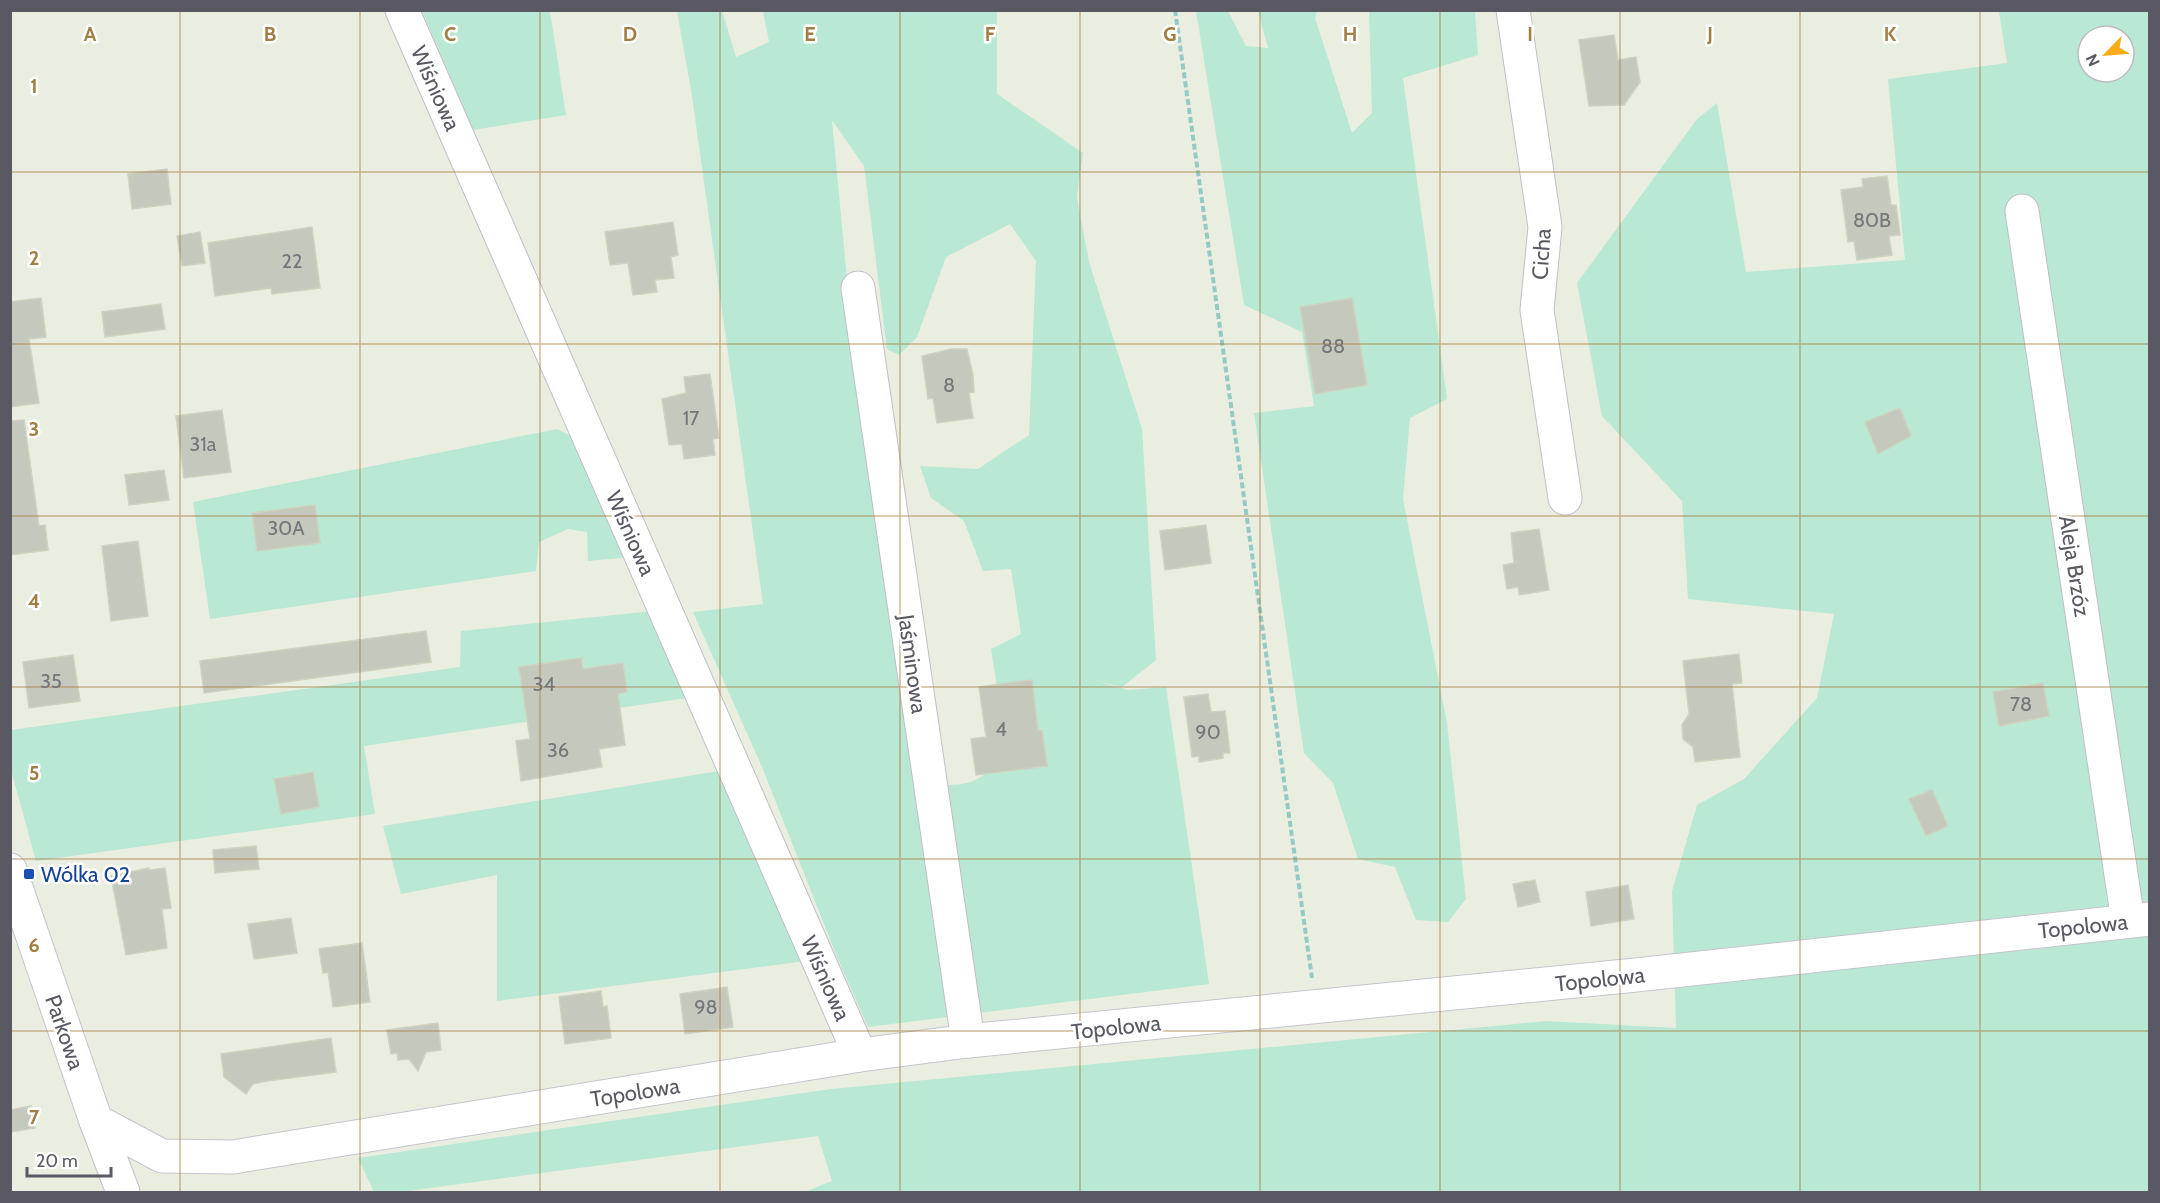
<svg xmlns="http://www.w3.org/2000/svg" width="2160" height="1203" viewBox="0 0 2160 1203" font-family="Cabin,sans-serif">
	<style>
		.green { fill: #b9e8d4; fill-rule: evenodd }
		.building { fill: #c5c8bd; stroke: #cdd3be; stroke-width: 1.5 }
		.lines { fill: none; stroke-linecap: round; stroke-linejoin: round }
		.street-casing { stroke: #c1bfc8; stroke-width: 35 }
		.secondary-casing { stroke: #c6c4cf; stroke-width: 35 }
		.path { stroke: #93cbc4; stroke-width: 4; stroke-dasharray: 6 3; stroke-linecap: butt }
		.street { stroke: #fff; stroke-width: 33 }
		.secondary { stroke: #fff; stroke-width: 33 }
		.grid { fill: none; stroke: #a27e43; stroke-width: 1.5; stroke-opacity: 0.55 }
		.transit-dot { fill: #1a4fb4; stroke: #fff; stroke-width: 2 }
		.labels { text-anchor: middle; stroke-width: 5; stroke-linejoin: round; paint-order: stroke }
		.number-label { font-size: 20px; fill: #75757a }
		.street-label { font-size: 22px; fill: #5a5963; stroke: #fff }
		.transit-label { font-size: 22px; fill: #164399; stroke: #fff; text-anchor: start }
		.grid-label { font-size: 20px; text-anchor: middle; font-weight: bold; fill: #a27e43; stroke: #fff; stroke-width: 5; stroke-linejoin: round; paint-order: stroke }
	</style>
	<rect width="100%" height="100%" fill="#e9eee0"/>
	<path class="green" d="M 422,11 L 550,11 L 566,115 L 473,130 Z
		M 677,11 L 722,11 L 736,57 L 769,42 L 763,11 L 997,11 L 997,94 L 1083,153 L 1077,197 L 1089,262 L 1142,429 L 1156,660 L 1122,687 L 1094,680 L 1128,690 L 1166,687 L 1209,984 L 868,1027 L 837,957 L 762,767 L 693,612 L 763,604 L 692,96 ZM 832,120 L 864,166 L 887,349 L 899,355 L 917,337 L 946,257 L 1010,224 L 1036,261 L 1029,435 L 978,469 L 920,466 L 931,498 L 964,521 L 983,571 L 1011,569 L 1021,634 L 991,649 L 1007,751 C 977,788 967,786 922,784 L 858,396 Z
		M 1196,11 L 1228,11 L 1246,46 L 1268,48 L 1258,11 L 1317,11 L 1315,18 L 1352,133 L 1372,113 L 1369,11 L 1475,11 L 1478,55 L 1403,78 L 1447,399 L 1410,418 L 1403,499 L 1447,723 L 1466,899 L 1448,922 L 1416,920 L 1395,867 L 1358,859 L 1333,783 L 1304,753 L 1254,413 L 1314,406 L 1302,332 L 1244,305 Z
		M 1967,11 L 2149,11 L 2149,1192 L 804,1192 L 832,1181 L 818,1136 L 400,1192 L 374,1192 L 358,1158 L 831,1089 L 1546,1021 L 1676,1028 L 1672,891 L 1697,805 L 1744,779 L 1817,698 L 1834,614 L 1688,599 L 1682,501 L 1602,416 L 1577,283 L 1697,119 L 1717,103 L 1746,272 L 1905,260 L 1888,79 L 2007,63 L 1999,12 ZM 2088,36 L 2124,36 L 2124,72 L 2088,72 Z
		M 557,429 L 580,440 L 631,557 L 588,561 L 587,532 L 568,529 L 539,542 L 536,571 L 210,619 L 193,502 Z
		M 653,611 L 693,697 L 364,746 L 375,814 L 36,861 L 11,770 L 11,730 L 460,667 L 461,631 Z
		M 725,770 L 806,961 L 497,1001 L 497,875 L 401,894 L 383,826 Z"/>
	<path class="building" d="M 1614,35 L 1618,60 L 1636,57 L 1640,82 L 1624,105 L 1589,106 L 1579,40 Z
		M 167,169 L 171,204 L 132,209 L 128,174 Z
		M 1887,176 L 1891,205 L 1896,205 L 1900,235 L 1889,236 L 1892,255 L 1857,260 L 1854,241 L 1848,242 L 1841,190 L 1863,187 L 1862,179 Z
		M 673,222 L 678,255 L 671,257 L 674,278 L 655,280 L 657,292 L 633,295 L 628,263 L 610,265 L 605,232 Z
		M 312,227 L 320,288 L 272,294 L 271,288 L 215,296 L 208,243 Z
		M 200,232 L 205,263 L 182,266 L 177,236 Z
		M 41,298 L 46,337 L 29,339 L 39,403 L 10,407 L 10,302 Z
		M 1352,298 L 1367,385 L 1315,394 L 1300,307 Z
		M 161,304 L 165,329 L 105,337 L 102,312 Z
		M 951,349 L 967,349 L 973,375 L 974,392 L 969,393 L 973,418 L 937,423 L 933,398 L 928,399 L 922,356 Z
		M 710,374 L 719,438 L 713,439 L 715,455 L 684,459 L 682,444 L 669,445 L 662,399 L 686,393 L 684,377 Z
		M 1900,408 L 1911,436 L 1878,454 L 1865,422 Z
		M 222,410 L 231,472 L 184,478 L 176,416 Z
		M 24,420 L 39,526 L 45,525 L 48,550 L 10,555 L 10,421 Z
		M 164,470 L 169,500 L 129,505 L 125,475 Z
		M 315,505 L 320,543 L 257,551 L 252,513 Z
		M 1206,525 L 1211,563 L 1165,570 L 1160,531 Z
		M 1539,529 L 1549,590 L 1519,595 L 1518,587 L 1507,589 L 1503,565 L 1514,563 L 1511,533 Z
		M 138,541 L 148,616 L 111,621 L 102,546 Z
		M 426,631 L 431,662 L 204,693 L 200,661 Z
		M 1739,654 L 1742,683 L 1732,684 L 1740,757 L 1695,762 L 1693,747 L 1683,739 L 1682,725 L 1689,714 L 1683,661 Z
		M 73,655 L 80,701 L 29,708 L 23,662 Z
		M 581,658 L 583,669 L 623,663 L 627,692 L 618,694 L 625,745 L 599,749 L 602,767 L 521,781 L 516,741 L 530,739 L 519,667 Z
		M 1032,680 L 1038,730 L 1042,730 L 1047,766 L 976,775 L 971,739 L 986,737 L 979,687 Z
		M 2043,683 L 2049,716 L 1999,726 L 1993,692 Z
		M 1208,694 L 1211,712 L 1225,711 L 1230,753 L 1223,753 L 1223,758 L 1199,762 L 1199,756 L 1192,757 L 1184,697 Z
		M 313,772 L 319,807 L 281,814 L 274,779 Z
		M 1932,790 L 1948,826 L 1926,836 L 1909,799 Z
		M 256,846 L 259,869 L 215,873 L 213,850 Z
		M 149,868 L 149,870 L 165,868 L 171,908 L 162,909 L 167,948 L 126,955 L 111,876 Z
		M 1535,880 L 1540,902 L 1518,907 L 1513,884 Z
		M 1628,885 L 1634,919 L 1591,926 L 1586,892 Z
		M 291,918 L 297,953 L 254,959 L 248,924 Z
		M 362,943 L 370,1002 L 333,1007 L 328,972 L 323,973 L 319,949 Z
		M 727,987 L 733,1027 L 685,1034 L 680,994 Z
		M 601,991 L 603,1007 L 607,1006 L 611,1038 L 565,1044 L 559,997 Z
		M 438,1023 L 441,1050 L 426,1052 L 418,1071 L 409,1059 L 398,1060 L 397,1053 L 391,1054 L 387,1030 Z
		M 331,1038 L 336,1072 L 267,1081 L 253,1084 L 246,1094 L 224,1077 L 221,1054 Z
		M 31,1106 L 35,1128 L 10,1132 L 10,1110 Z"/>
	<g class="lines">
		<g class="street-casing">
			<path id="street" d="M 402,10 L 860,1055
				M 1513,10 L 1545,227 L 1537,310 L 1565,498
				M 2022,211 L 2128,921
				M 858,288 L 968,1041
				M 96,1121 L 123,1192"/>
		</g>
		<g class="secondary-casing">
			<path id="secondary" d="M 10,870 L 96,1121 L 162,1156 L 233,1157 L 860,1055 L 968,1041 L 1636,975 L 2150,919"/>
		</g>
		<path class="path" d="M 1175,10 L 1312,978"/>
		<use href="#street" class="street"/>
		<use href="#secondary" class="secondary"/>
	</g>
	<path class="grid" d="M 180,10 L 180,1192M 360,10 L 360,1192M 540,10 L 540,1192M 720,10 L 720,1192M 900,10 L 900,1192M 1080,10 L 1080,1192M 1260,10 L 1260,1192M 1440,10 L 1440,1192M 1620,10 L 1620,1192M 1800,10 L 1800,1192M 1980,10 L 1980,1192M 10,172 L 2150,172M 10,344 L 2150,344M 10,516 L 2150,516M 10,687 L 2150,687M 10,859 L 2150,859M 10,1031 L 2150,1031"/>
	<rect class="transit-dot" x="23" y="868" width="12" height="12" rx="3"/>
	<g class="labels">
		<g class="number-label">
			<text x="1872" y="227">80B</text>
			<text x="292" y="268">22</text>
			<text x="1333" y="353">88</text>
			<text x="949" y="392">8</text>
			<text x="691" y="425">17</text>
			<text x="203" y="451">31a</text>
			<text x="286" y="535">30A</text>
			<text x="51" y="688">35</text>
			<text x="544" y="691">34</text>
			<text x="2021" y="711">78</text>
			<text x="1001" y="736">4</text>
			<text x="1208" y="739">90</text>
			<text x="558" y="757">36</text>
			<text x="706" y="1014">98</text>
		</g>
		<g class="street-label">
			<text transform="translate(436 88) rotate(66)" y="8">Wiśniowa</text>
			<text transform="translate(1541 254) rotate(-86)" y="8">Cicha</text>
			<text transform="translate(631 533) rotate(66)" y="8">Wiśniowa</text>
			<text transform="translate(2075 566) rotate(81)" y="8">Aleja Brzóz</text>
			<text transform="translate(913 664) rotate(82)" y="8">Jaśminowa</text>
			<text transform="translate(2083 926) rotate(-6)" y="8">Topolowa</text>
			<text transform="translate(826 978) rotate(66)" y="8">Wiśniowa</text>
			<text transform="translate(1600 979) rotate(-6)" y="8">Topolowa</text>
			<text transform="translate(1116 1027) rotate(-6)" y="8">Topolowa</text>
			<text transform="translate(65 1032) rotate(71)" y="8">Parkowa</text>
			<text transform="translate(635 1092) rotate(-9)" y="8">Topolowa</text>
		</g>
		<g class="transit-label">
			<text x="41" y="882">Wólka 02</text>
		</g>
	</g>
	<g class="grid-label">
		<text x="90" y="41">A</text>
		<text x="270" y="41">B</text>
		<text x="450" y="41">C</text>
		<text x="630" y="41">D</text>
		<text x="810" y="41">E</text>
		<text x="990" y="41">F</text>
		<text x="1170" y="41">G</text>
		<text x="1350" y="41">H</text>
		<text x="1530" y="41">I</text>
		<text x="1710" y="41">J</text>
		<text x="1890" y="41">K</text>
		<text x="34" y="93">1</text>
		<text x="34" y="265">2</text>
		<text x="34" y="436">3</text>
		<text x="34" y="608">4</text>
		<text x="34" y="780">5</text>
		<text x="34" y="952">6</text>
		<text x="34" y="1124">7</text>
	</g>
	<rect width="2160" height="1203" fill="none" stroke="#5a5963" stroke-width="24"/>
	<g transform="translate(2106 54) rotate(245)"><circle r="28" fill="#ffffff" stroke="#bdbdc1" stroke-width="1.5"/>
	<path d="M0-4.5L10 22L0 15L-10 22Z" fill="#f9ac1b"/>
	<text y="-9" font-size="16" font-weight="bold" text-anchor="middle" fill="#5a5963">N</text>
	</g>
	<path d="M27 1167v9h84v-9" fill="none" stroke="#5a5963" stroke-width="3"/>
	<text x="36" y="1167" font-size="18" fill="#5a5963" stroke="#ffffff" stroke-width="4.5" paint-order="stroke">20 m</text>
</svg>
